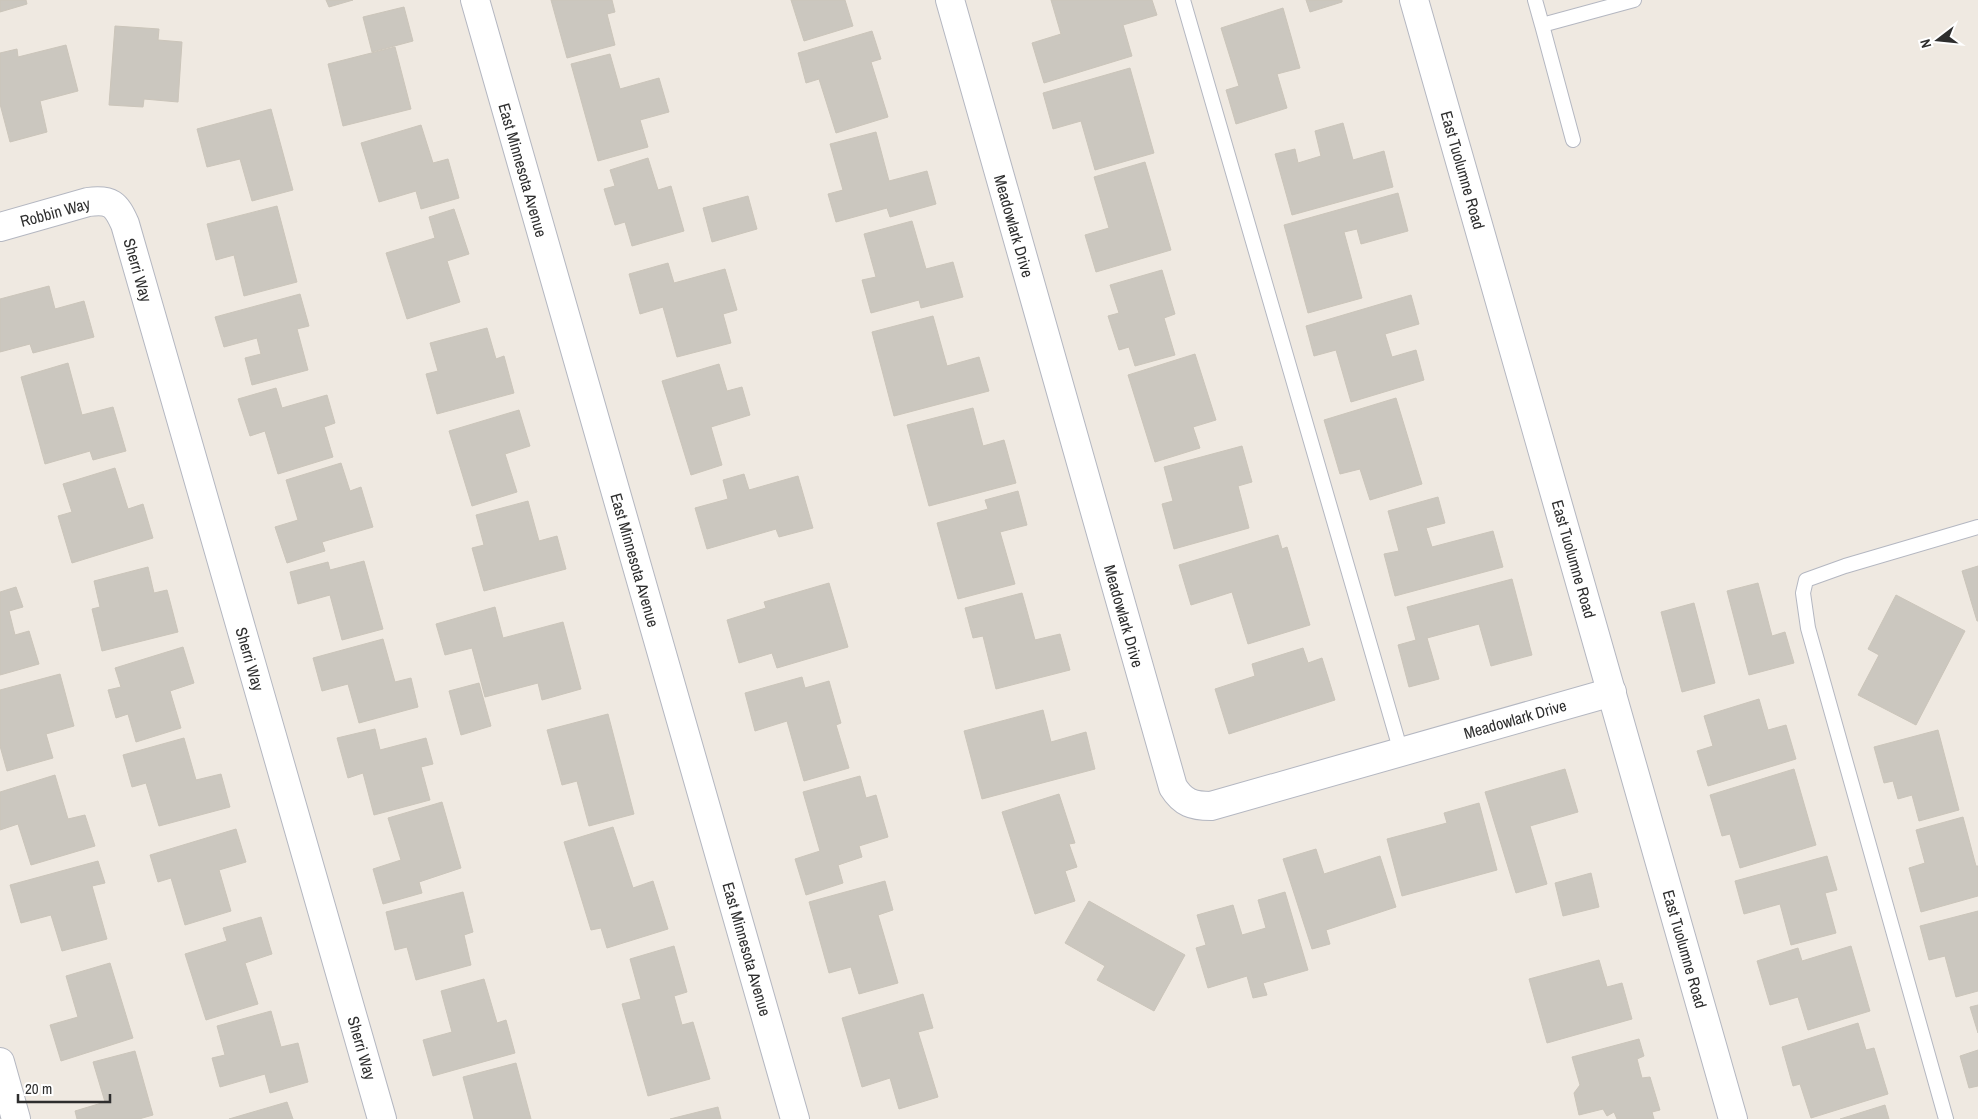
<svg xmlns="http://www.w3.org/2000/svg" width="1978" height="1119" viewBox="0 0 1978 1119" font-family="'Archivo Narrow',sans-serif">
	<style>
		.building { fill: #cbc7bf; stroke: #cbc5ba }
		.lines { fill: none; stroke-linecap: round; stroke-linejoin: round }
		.service-casing { stroke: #b4b7c1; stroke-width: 16 }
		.minor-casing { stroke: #b4b7c1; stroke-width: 30 }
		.tertiary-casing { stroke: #b4b7c1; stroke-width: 30 }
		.service { stroke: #fff; stroke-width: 14 }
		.minor { stroke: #fff; stroke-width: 28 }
		.tertiary { stroke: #fff; stroke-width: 28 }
		.labels { text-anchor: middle; stroke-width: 4; stroke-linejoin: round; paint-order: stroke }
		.street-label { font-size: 16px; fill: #2e2e2e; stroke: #fff }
	</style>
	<rect width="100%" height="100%" fill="#efe9e1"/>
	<path class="building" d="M 0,0 L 26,0 L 27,4 L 0,12 Z
		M 326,0 L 353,0 L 329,7 Z
		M 551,0 L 612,0 L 615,12 L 607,14 L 615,45 L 567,58 Z
		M 791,0 L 845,0 L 853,26 L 804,41 Z
		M 1051,0 L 1152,0 L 1157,15 L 1123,25 L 1132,56 L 1044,83 L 1032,43 L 1061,34 Z
		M 1306,0 L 1342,0 L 1342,2 L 1310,12 Z
		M 404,7 L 413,41 L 372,52 L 363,17 Z
		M 1283,8 L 1300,68 L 1277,74 L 1287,108 L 1236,124 L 1226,90 L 1239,86 L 1221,28 Z
		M 115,26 L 159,29 L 158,40 L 182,42 L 178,102 L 144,99 L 143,107 L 109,105 Z
		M 872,31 L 881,59 L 871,62 L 888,117 L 836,133 L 819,79 L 806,83 L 798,53 Z
		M 66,45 L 78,91 L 40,101 L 47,132 L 10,142 L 0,104 L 0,53 L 17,49 L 18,57 Z
		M 395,47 L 411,109 L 343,126 L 328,64 Z
		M 610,54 L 620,89 L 659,78 L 669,112 L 640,120 L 648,147 L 598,161 L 571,64 Z
		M 1130,68 L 1154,153 L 1095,170 L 1081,121 L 1053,129 L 1043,93 Z
		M 271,109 L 293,190 L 252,201 L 240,159 L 207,167 L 197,129 Z
		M 1343,123 L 1353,160 L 1384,151 L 1393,187 L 1292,215 L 1275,154 L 1295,149 L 1298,163 L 1321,156 L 1315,131 Z
		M 421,125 L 433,163 L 448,159 L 459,198 L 421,209 L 416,191 L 379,202 L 361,143 Z
		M 876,132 L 889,181 L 927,171 L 936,204 L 890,217 L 887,208 L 836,222 L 828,194 L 843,190 L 830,144 Z
		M 648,158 L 658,190 L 671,186 L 684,231 L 632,246 L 625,222 L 615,225 L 604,189 L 615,186 L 610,170 Z
		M 1145,162 L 1171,250 L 1096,272 L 1085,235 L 1109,228 L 1094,177 Z
		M 1398,193 L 1408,231 L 1361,244 L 1357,229 L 1344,232 L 1362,298 L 1308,313 L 1284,225 Z
		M 748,196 L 757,229 L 712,242 L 703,208 Z
		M 277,206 L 297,282 L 244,296 L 234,255 L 216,260 L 207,224 Z
		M 454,209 L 469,254 L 447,261 L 460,302 L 407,319 L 386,253 L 435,238 L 429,217 Z
		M 912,221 L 926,269 L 953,262 L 963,297 L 921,308 L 919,300 L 871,313 L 862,280 L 876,277 L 864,234 Z
		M 668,263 L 674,283 L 725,269 L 737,310 L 723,314 L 731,343 L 677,357 L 663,307 L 640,314 L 629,274 Z
		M 1162,270 L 1175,314 L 1164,318 L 1175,355 L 1135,366 L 1129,347 L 1119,350 L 1108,316 L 1119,313 L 1110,285 Z
		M 49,286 L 55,309 L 84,301 L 94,337 L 33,353 L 30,344 L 0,352 L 0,299 Z
		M 300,294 L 309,326 L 297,329 L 308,370 L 252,385 L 245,358 L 261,354 L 257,338 L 224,347 L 215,317 Z
		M 1411,295 L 1419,324 L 1385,334 L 1392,357 L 1416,350 L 1424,380 L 1351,402 L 1336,350 L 1314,356 L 1306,326 Z
		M 933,316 L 947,366 L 979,357 L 989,391 L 894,416 L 872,332 Z
		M 487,328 L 496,359 L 504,356 L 514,393 L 437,414 L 426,374 L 438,371 L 430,343 Z
		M 1195,354 L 1216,420 L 1193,427 L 1200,448 L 1155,462 L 1128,375 Z
		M 68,363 L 82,415 L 113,407 L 126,451 L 93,460 L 90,451 L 45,464 L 21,377 Z
		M 719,364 L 727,391 L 742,387 L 750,415 L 711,427 L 722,465 L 691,475 L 662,381 Z
		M 276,388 L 282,408 L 327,395 L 335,423 L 324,427 L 333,457 L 278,474 L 265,431 L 250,436 L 238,399 Z
		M 1396,398 L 1422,484 L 1370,500 L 1360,469 L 1340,474 L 1324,420 Z
		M 973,408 L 983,446 L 1004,440 L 1016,483 L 929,506 L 907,425 Z
		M 519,410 L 530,446 L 505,454 L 517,492 L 472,506 L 449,431 Z
		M 1242,446 L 1252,482 L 1238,486 L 1249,528 L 1174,549 L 1162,504 L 1173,501 L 1164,467 Z
		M 341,463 L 350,491 L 361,487 L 373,527 L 322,542 L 325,551 L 287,563 L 275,527 L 298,520 L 286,480 Z
		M 115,468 L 128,509 L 143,504 L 153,538 L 72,563 L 58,516 L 72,512 L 63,484 Z
		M 744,474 L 749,490 L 798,476 L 813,528 L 779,537 L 776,529 L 707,549 L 695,508 L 728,499 L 723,480 Z
		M 1018,491 L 1027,525 L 1000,532 L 1015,584 L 958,599 L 937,523 L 988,509 L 985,500 Z
		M 1438,497 L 1445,523 L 1426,528 L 1432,547 L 1493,531 L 1503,567 L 1395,596 L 1384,554 L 1399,551 L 1388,511 Z
		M 528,501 L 539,541 L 557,536 L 566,569 L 484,591 L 472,548 L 484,545 L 476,515 Z
		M 1278,535 L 1282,549 L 1287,547 L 1310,625 L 1248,644 L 1232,592 L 1191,605 L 1179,565 Z
		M 364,561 L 383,629 L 342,640 L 330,595 L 298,604 L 290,572 L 328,562 L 330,570 Z
		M 1978,566 L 1978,621 L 1977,621 L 1962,571 Z
		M 148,567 L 154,593 L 167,590 L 178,632 L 102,651 L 92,609 L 100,607 L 94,581 Z
		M 1512,579 L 1532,655 L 1491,666 L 1479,624 L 1427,638 L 1439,679 L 1409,687 L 1398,645 L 1416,640 L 1407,607 Z
		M 829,583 L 848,647 L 777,668 L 772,653 L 739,663 L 727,620 L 766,608 L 764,602 Z
		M 1758,583 L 1772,636 L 1785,632 L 1794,663 L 1749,675 L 1727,591 Z
		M 16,587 L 23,607 L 9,611 L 15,635 L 29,631 L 39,664 L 0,675 L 0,592 Z
		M 1022,593 L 1035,640 L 1060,634 L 1070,670 L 996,689 L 983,636 L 973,638 L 965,608 Z
		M 1896,595 L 1965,631 L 1916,725 L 1858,695 L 1879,655 L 1868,649 Z
		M 1694,603 L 1715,683 L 1682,692 L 1661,612 Z
		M 495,607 L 503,638 L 563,622 L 581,689 L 542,700 L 538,683 L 485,697 L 472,648 L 445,655 L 436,624 Z
		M 383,639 L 395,682 L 411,678 L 418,707 L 359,723 L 348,684 L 322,691 L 313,658 Z
		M 183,647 L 194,683 L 170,691 L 181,728 L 136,742 L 128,714 L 116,718 L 108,690 L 121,687 L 115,668 Z
		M 1303,648 L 1308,663 L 1322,658 L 1335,700 L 1229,734 L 1215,689 L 1255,676 L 1252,664 Z
		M 60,674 L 74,726 L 46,734 L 53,758 L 7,771 L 0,746 L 0,690 Z
		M 802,677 L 805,688 L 829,681 L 841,723 L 836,725 L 849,768 L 804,781 L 787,721 L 755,731 L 745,693 Z
		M 479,683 L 491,726 L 461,735 L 449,691 Z
		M 1759,699 L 1768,730 L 1786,725 L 1796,759 L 1708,786 L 1697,751 L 1713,746 L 1704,716 Z
		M 1043,710 L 1051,742 L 1086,732 L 1095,769 L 982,799 L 964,731 Z
		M 608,714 L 634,814 L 589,826 L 577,781 L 562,785 L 547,730 Z
		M 375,729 L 380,750 L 426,738 L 433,764 L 421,767 L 430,800 L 374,815 L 363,773 L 348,778 L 337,738 Z
		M 1938,730 L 1959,810 L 1919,821 L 1912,795 L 1898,799 L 1893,781 L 1884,783 L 1874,747 Z
		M 184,738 L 196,780 L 221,774 L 230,807 L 159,826 L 146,783 L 132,787 L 123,755 Z
		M 1565,769 L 1578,812 L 1530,826 L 1547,884 L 1516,893 L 1485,792 Z
		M 1794,769 L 1816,845 L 1740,868 L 1730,834 L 1722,836 L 1710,795 Z
		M 55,775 L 68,819 L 85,815 L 95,846 L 31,865 L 18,824 L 0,830 L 0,792 Z
		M 860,776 L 866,798 L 876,795 L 888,837 L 859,846 L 862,857 L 838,865 L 843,883 L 806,895 L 795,859 L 820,851 L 803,792 Z
		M 1059,794 L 1075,843 L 1069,844 L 1077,867 L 1065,871 L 1075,901 L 1035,914 L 1002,812 Z
		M 442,802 L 461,868 L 419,882 L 422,893 L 383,904 L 373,869 L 401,860 L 388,818 Z
		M 1479,803 L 1497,870 L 1402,896 L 1387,839 L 1447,823 L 1444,813 Z
		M 1963,817 L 1976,866 L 1978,866 L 1978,896 L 1921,912 L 1909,868 L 1925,863 L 1916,830 Z
		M 613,827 L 633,888 L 653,881 L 668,929 L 607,948 L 601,928 L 591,930 L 564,842 Z
		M 236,829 L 246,862 L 219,870 L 231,911 L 185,925 L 171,878 L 158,882 L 150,855 Z
		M 1316,849 L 1324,874 L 1380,856 L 1396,907 L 1326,930 L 1330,944 L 1312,949 L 1283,859 Z
		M 1827,856 L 1837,890 L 1825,893 L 1836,933 L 1791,945 L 1780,904 L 1744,914 L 1735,881 Z
		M 98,861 L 105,883 L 92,886 L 107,939 L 62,951 L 51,915 L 21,923 L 10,885 Z
		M 1591,873 L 1599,907 L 1563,916 L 1555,883 Z
		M 885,881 L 893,910 L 878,915 L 898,983 L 859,994 L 851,967 L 829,973 L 809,902 Z
		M 463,892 L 473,932 L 464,935 L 471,965 L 416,980 L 407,947 L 395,950 L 386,912 Z
		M 1285,892 L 1308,970 L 1263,983 L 1267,995 L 1253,998 L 1247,976 L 1208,988 L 1196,948 L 1206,945 L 1197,915 L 1233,905 L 1242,935 L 1266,928 L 1258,900 Z
		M 1089,901 L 1185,955 L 1154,1011 L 1097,980 L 1105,966 L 1065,943 Z
		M 1978,911 L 1978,991 L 1956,997 L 1945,956 L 1929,960 L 1920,926 Z
		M 261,917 L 272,954 L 245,963 L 258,1004 L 206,1020 L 185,954 L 227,941 L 223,928 Z
		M 674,946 L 687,992 L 674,996 L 682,1025 L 693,1022 L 710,1079 L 648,1096 L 622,1004 L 641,999 L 630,959 Z
		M 1851,946 L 1870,1011 L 1808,1030 L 1798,997 L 1770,1005 L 1757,961 L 1798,948 L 1802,961 Z
		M 1599,960 L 1607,987 L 1622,983 L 1632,1019 L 1547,1043 L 1529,979 Z
		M 110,963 L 133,1038 L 61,1061 L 50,1025 L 78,1017 L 66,976 Z
		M 484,979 L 497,1023 L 506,1020 L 515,1053 L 433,1076 L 423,1040 L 452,1032 L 441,991 Z
		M 923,994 L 933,1028 L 918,1032 L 938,1097 L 899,1109 L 890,1078 L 862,1087 L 842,1018 Z
		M 1978,1005 L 1978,1033 L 1970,1007 Z
		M 271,1011 L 281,1047 L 298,1043 L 308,1082 L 270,1093 L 265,1074 L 220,1087 L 212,1058 L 225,1055 L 217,1026 Z
		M 1858,1023 L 1866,1050 L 1874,1048 L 1888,1094 L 1811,1118 L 1800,1084 L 1793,1086 L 1782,1047 Z
		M 1639,1039 L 1644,1056 L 1637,1059 L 1642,1078 L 1650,1077 L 1660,1110 L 1652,1112 L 1654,1119 L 1617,1119 L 1614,1112 L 1607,1116 L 1603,1109 L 1579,1115 L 1574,1093 L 1580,1085 L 1572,1057 Z
		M 1978,1050 L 1978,1086 L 1969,1088 L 1960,1056 Z
		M 135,1051 L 153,1115 L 139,1119 L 77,1119 L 75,1111 L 105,1102 L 93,1062 Z
		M 516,1063 L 531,1119 L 474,1119 L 463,1077 Z
		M 287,1102 L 293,1119 L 229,1119 Z
		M 1885,1105 L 1889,1119 L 1840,1119 Z
		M 718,1107 L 721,1119 L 670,1119 Z"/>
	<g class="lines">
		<g class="service-casing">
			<path id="service" d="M 1183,0 L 1401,752
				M 1535,0 L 1542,25
				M 1573,140 L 1542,25 L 1634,0
				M 1946,1119 L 1808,628 L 1803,593 L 1806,580 L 1845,566 L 1978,527"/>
		</g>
		<g class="minor-casing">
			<path id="minor" d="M 475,0 L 795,1119
				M 950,0 L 1173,787 C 1183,803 1193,806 1211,806 L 1612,692
				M 0,227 L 88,202 C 111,199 116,204 125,224 L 382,1119
				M 0,1062 L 16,1119"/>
		</g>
		<g class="tertiary-casing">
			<path id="tertiary" d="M 1414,0 L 1733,1119"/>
		</g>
		<use href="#service" class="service"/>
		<use href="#minor" class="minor"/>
		<use href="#tertiary" class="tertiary"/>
	</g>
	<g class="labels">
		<g class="street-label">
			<text transform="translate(523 170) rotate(74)" y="6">East Minnesota Avenue</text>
			<text transform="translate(1463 170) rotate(74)" y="6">East Tuolumne Road</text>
			<text transform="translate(55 212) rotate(-15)" y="6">Robbin Way</text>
			<text transform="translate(1014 226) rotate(74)" y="6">Meadowlark Drive</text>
			<text transform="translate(138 270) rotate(74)" y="6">Sherri Way</text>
			<text transform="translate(1574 559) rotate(74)" y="6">East Tuolumne Road</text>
			<text transform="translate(635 560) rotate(74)" y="6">East Minnesota Avenue</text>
			<text transform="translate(1124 616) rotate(74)" y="6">Meadowlark Drive</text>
			<text transform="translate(250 659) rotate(74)" y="6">Sherri Way</text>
			<text transform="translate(1515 719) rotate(-16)" y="6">Meadowlark Drive</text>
			<text transform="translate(747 949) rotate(74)" y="6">East Minnesota Avenue</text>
			<text transform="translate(1685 949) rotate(74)" y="6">East Tuolumne Road</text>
			<text transform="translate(362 1048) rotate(74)" y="6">Sherri Way</text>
		</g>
	</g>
	<g transform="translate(1938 40) rotate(254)" stroke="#ffffff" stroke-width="4" paint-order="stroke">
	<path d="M0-4L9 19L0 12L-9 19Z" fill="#2e2e2e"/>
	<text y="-8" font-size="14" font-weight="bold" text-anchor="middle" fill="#2e2e2e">N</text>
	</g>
	<path d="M18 1094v8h92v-8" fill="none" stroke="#2e2e2e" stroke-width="2.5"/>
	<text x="25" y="1094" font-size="15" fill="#2e2e2e" stroke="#ffffff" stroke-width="4" paint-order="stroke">20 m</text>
</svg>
